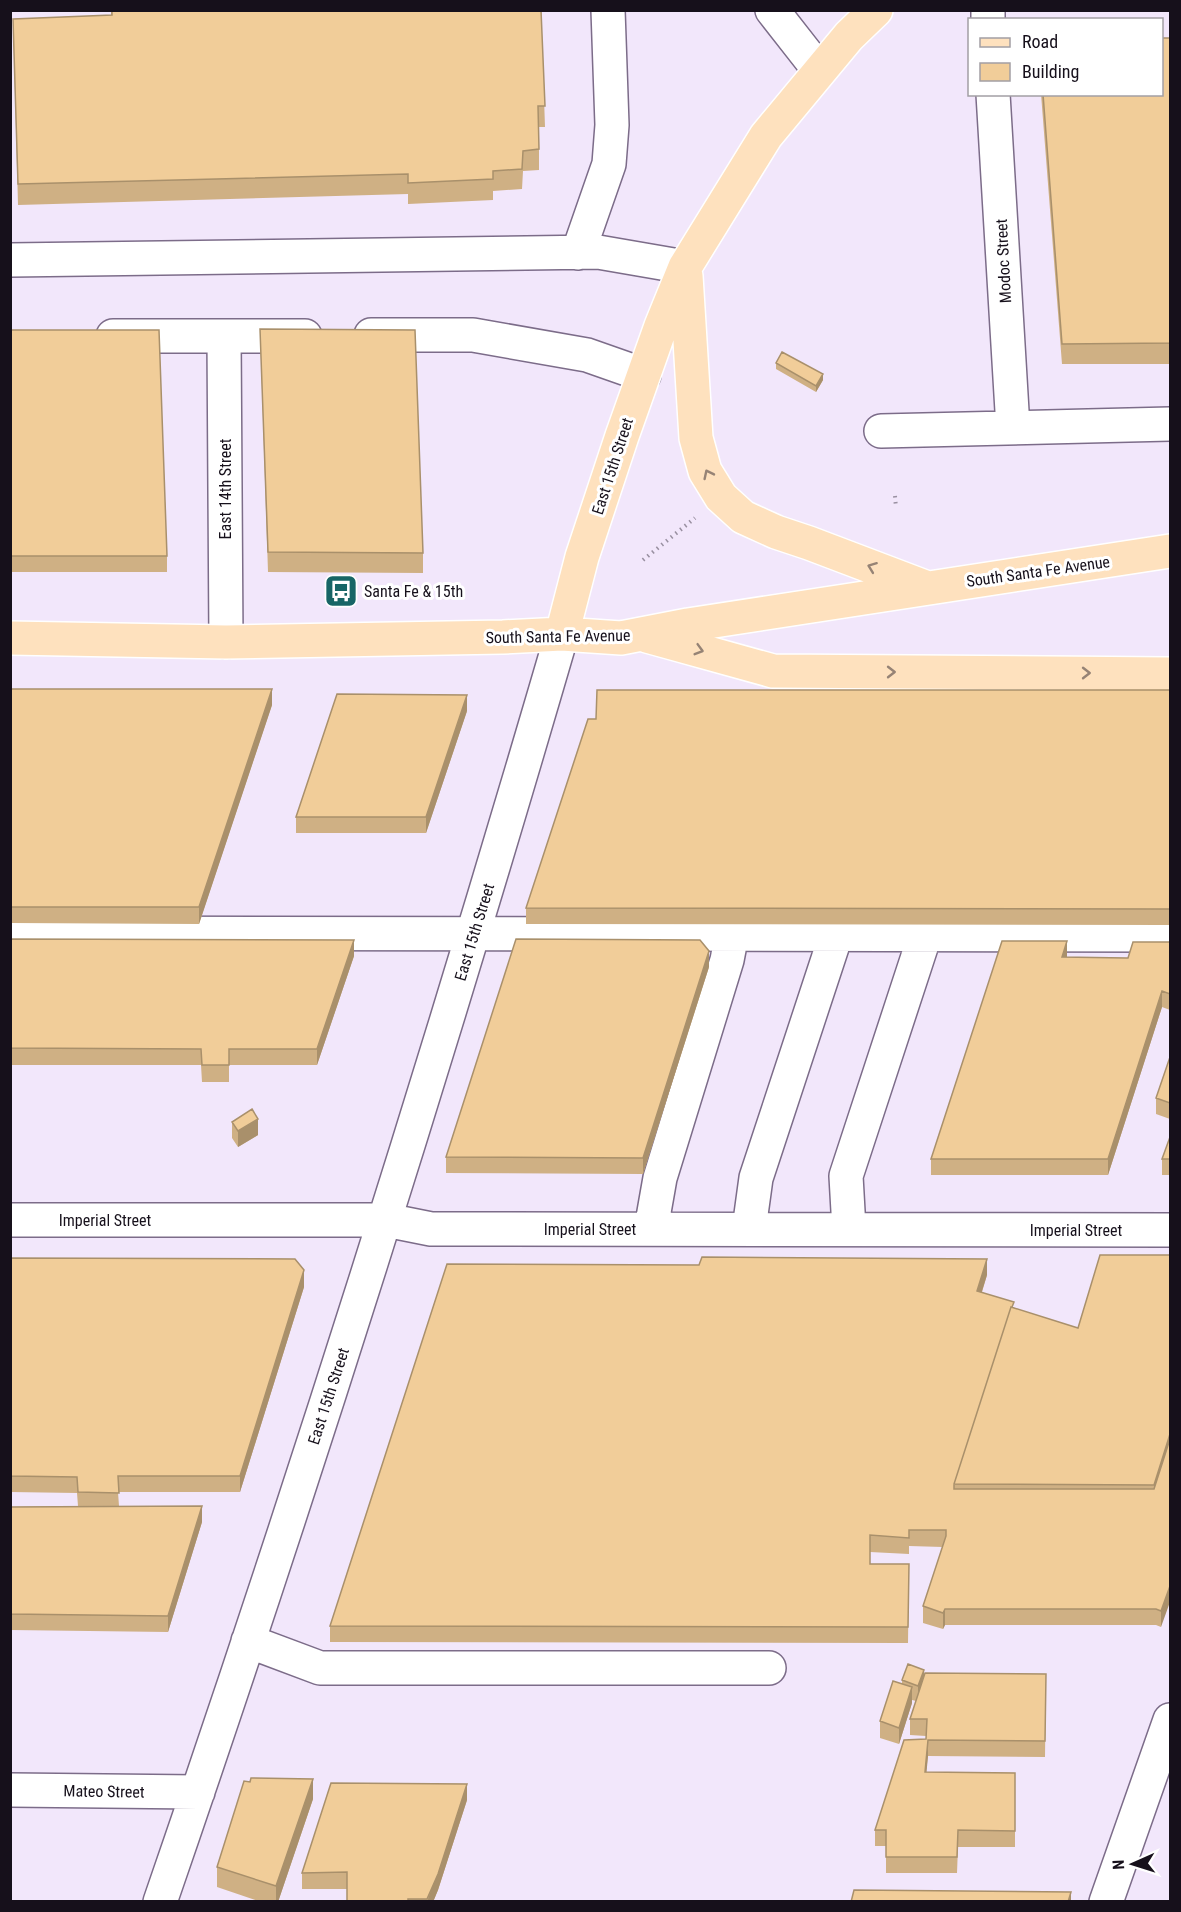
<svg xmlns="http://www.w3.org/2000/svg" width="1181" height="1912" viewBox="0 0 1181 1912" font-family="'Roboto Condensed',sans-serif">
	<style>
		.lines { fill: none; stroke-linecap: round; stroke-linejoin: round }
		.minor-casing { stroke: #7c6c89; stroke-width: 36 }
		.major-casing { stroke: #fff; stroke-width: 36 }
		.path { stroke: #9990a1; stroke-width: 4; stroke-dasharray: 1.5 4.5; stroke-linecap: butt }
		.minor { stroke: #fff; stroke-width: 33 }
		.major { stroke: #fee1be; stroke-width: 33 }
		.wall { fill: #cfb084 }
		.shaded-wall { fill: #a9906b }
		.building { fill: #f1cd99; stroke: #a9906b; stroke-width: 1.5 }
		.oneway { stroke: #968375 }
		.labels { text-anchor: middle; stroke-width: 6; stroke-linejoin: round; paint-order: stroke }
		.street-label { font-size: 16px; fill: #16101b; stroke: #fff }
		.poi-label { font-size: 16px; fill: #16101b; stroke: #fff; text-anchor: start }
	</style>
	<rect width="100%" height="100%" fill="#f2e7fb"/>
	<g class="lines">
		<g class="minor-casing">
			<path id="minor" d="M 772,10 L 819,70
				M 988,10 L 988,20
				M 993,94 L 1013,428
				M 578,253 L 609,164 L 612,125 L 608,10
				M 10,260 L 598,252 L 685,267
				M 371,335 L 473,335 L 587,355 L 644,375
				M 113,336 L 305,336
				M 224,336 L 226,642
				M 881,431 L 1170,424
				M 10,933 L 1170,935
				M 10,1220 L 386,1220 L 431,1229 L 1170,1230
				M 651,1229 L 660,1178 L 727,960 L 732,934
				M 749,1229 L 756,1178 L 836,935
				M 849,1229 L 846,1176 L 925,935
				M 248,1641 L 320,1668 L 769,1668
				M 10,1790 L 198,1792
				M 160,1902 C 305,1482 438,1059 562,634
				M 1106,1902 L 1170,1720"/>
		</g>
		<g class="major-casing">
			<path id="major" d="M 686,276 L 696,438 L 705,471 L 721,497 L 743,517 L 776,532 L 809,543 L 925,587
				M 562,634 L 582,557 L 622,436 L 661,326 L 685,267 L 766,136 L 849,36 L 876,10
				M 647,636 L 773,671 L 1170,674
				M 10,638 L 226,642 L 503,637 L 562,634 L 621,638 L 688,625 L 1170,551"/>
		</g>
		<path class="path" d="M 895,496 L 896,508
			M 643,560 L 695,518"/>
		<use href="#minor" class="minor"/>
		<use href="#major" class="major"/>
	</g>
	<path class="wall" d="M 111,10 L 541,10 L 545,127 L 539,127 L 539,170 L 523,171 L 522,189 L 493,191 L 493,200 L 408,204 L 408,194 L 18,205 L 13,19 L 111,15 Z
		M 1170,38 L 1170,364 L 1062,364 L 1041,94 L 1161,94 Z
		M 260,329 L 423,553 L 423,573 L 268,572 Z
		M 10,330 L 167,556 L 167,572 L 10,572 Z
		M 776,363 L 823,380 L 816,392 L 776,369 Z
		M 10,689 L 272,705 L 199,924 L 10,923 Z
		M 1170,690 L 1170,925 L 526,924 L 526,908 Z
		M 467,711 L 426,833 L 296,833 L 296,817 Z
		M 10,939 L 354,956 L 317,1065 L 229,1065 L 229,1082 L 202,1082 L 201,1065 L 10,1065 Z
		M 1170,942 L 1170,1010 L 1162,1007 L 1108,1175 L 931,1175 L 931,1159 L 1067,957 L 1128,958 Z
		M 709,967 L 643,1174 L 446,1173 L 446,1157 Z
		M 1170,1057 L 1170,1119 L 1156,1114 L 1156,1098 Z
		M 232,1122 L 258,1135 L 238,1147 L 232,1138 Z
		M 1170,1137 L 1170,1175 L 1162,1175 L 1162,1159 Z
		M 1170,1255 L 1161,1627 L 1156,1625 L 945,1625 L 943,1629 L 923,1623 L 923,1606 L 943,1547 L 909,1546 L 909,1554 L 870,1552 L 870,1564 L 909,1564 L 908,1643 L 330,1642 L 330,1626 L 987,1275 L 982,1292 L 1014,1308 L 1078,1328 Z
		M 10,1258 L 304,1287 L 240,1492 L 118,1492 L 119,1506 L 202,1522 L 168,1632 L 10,1630 L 10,1507 L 78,1506 L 77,1493 L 10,1492 Z
		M 1046,1674 L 1045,1757 L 928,1756 L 926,1772 L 1015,1773 L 1015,1847 L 958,1847 L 957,1873 L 886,1873 L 886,1846 L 875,1846 L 875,1830 L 926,1739 L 926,1736 L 910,1735 L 910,1719 L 916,1701 L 912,1700 L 912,1703 L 899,1744 L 880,1738 L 880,1721 L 902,1684 L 902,1680 L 924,1677 Z
		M 250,1782 L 313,1799 L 278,1902 L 261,1902 L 217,1887 L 217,1867 Z
		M 467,1800 L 438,1890 L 433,1902 L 347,1902 L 347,1889 L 302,1889 L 302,1873 Z"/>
	<path class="shaded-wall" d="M 823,374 L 823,380 L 816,392 L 816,386 Z
		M 272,689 L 272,705 L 199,924 L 199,907 Z
		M 467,695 L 467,711 L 426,833 L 426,817 Z
		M 354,940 L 354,956 L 317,1065 L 317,1049 Z
		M 1067,941 L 1067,957 L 1062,957 Z
		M 709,951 L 709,967 L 643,1174 L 643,1158 Z
		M 1162,991 L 1162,1007 L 1108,1175 L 1108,1159 Z
		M 258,1119 L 258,1135 L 238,1147 L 238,1131 Z
		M 987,1259 L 987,1275 L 977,1307 L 977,1291 Z
		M 304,1270 L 304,1287 L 240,1492 L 240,1476 Z
		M 1170,1434 L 1170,1455 L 1154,1505 L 1154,1485 Z
		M 202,1506 L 202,1522 L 168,1632 L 168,1616 Z
		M 1170,1586 L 1170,1602 L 1161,1627 L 1161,1611 Z
		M 945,1609 L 945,1625 L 943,1629 L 943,1613 Z
		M 924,1670 L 924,1686 L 918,1702 L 918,1686 Z
		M 912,1687 L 912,1703 L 899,1744 L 899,1728 Z
		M 928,1740 L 928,1756 L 925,1789 L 925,1772 Z
		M 313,1779 L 313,1799 L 278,1902 L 276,1902 L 276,1886 Z
		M 467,1784 L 467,1800 L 438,1890 L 433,1902 L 427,1902 Z
		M 1071,1892 L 1071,1902 L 1068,1902 Z"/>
	<path class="building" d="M 112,10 L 541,10 L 545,106 L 538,106 L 539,149 L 523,151 L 522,169 L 493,171 L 493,179 L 408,183 L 408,174 L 18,184 L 13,19 L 112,15 Z
		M 1161,38 L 1170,38 L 1170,343 L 1062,344 L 1043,94 L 1161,94 Z
		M 260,329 L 415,330 L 423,553 L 268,552 Z
		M 10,330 L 159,330 L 167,556 L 10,556 Z
		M 782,352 L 823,374 L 816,386 L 776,363 Z
		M 10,689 L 272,689 L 199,907 L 10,907 Z
		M 597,690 L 1170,690 L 1170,909 L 526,908 L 588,719 L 596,719 Z
		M 337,694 L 467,695 L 426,817 L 296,817 Z
		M 10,939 L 354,940 L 317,1049 L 229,1049 L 229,1065 L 202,1065 L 201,1049 L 10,1048 Z
		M 516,939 L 700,940 L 709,951 L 643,1158 L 446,1157 Z
		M 1002,941 L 1067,941 L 1062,957 L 1126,958 L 1128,958 L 1133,942 L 1170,942 L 1170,994 L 1162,991 L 1108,1159 L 931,1159 Z
		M 1170,1057 L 1170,1103 L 1156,1098 Z
		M 252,1109 L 258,1119 L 238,1131 L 232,1122 Z
		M 1170,1137 L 1170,1159 L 1162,1159 Z
		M 1100,1255 L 1170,1255 L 1170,1434 L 1154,1485 L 954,1484 L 1011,1307 L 1078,1328 Z
		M 702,1257 L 987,1259 L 977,1291 L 1014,1302 L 1012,1307 L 1011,1307 L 954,1484 L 954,1489 L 1154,1489 L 1170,1439 L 1170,1586 L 1161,1611 L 1156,1609 L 945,1609 L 943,1613 L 923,1606 L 946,1536 L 946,1530 L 909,1530 L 909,1538 L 870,1535 L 870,1564 L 909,1564 L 908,1627 L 330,1626 L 447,1264 L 699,1265 Z
		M 10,1258 L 295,1259 L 304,1270 L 240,1476 L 118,1476 L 119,1493 L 78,1492 L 77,1477 L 10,1476 Z
		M 202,1506 L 168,1616 L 10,1614 L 10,1507 Z
		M 908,1664 L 924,1670 L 918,1686 L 902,1680 Z
		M 925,1673 L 1046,1674 L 1045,1741 L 928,1740 L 925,1772 L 1015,1773 L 1015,1831 L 958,1830 L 957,1857 L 886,1857 L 886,1830 L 875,1830 L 904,1740 L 926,1739 L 927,1719 L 910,1719 Z
		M 893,1681 L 912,1687 L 899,1728 L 880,1721 Z
		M 251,1778 L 313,1779 L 276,1886 L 217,1867 L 244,1781 L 250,1782 Z
		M 331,1783 L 467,1784 L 438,1874 L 427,1899 L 408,1899 L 408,1902 L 347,1902 L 347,1872 L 302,1873 Z
		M 854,1890 L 1071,1892 L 1068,1902 L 851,1902 Z"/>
	<defs><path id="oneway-chevron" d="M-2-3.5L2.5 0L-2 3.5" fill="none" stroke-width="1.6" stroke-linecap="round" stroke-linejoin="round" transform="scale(1.5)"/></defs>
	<g class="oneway">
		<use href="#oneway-chevron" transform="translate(708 474) rotate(-116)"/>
		<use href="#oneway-chevron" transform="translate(872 567) rotate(-159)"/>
		<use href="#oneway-chevron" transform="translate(699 650) rotate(16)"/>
		<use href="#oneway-chevron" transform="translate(891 672)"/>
		<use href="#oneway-chevron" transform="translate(1086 673)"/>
	</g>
	<defs>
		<g id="bus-square" transform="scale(1.725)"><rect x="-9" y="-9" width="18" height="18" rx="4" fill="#176566" stroke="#fff"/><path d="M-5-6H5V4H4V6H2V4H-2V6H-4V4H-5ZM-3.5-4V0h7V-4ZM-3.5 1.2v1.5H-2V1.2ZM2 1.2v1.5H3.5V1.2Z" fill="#fff"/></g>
	</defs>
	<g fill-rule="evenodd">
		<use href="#bus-square" x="341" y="591"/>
	</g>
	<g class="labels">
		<g class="street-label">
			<text transform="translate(1003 261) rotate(-93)" y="6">Modoc Street</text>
			<text transform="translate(612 466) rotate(-72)" y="6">East 15th Street</text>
			<text transform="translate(225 489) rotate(-90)" y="6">East 14th Street</text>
			<text transform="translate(1038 571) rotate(-8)" y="6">South Santa Fe Avenue</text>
			<text transform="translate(558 636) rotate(-1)" y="6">South Santa Fe Avenue</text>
			<text transform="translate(474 932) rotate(-73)" y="6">East 15th Street</text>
			<text x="105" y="1226">Imperial Street</text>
			<text x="590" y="1235">Imperial Street</text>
			<text x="1076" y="1236">Imperial Street</text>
			<text transform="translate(328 1396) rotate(-72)" y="6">East 15th Street</text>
			<text transform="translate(104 1791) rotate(1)" y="6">Mateo Street</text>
		</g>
		<g class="poi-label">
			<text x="364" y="597">Santa Fe &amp; 15th</text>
		</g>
	</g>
	<rect width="1181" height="1912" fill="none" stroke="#16101b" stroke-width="24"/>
	<rect x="968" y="18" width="195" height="78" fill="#ffffff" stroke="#a29fa4" stroke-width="1.5"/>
	<rect x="980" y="38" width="30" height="9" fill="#fee1be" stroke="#a29fa4" stroke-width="1.5"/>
	<text x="1022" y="48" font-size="18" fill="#16101b">Road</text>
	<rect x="980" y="63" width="30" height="18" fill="#f1cd99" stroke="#a29fa4" stroke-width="1.5"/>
	<text x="1022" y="78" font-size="18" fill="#16101b">Building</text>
	<g transform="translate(1133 1864) rotate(267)" stroke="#ffffff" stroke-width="4.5" paint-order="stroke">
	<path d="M0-4.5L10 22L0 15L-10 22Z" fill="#16101b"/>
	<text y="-9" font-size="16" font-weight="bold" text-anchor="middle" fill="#16101b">N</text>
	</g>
</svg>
